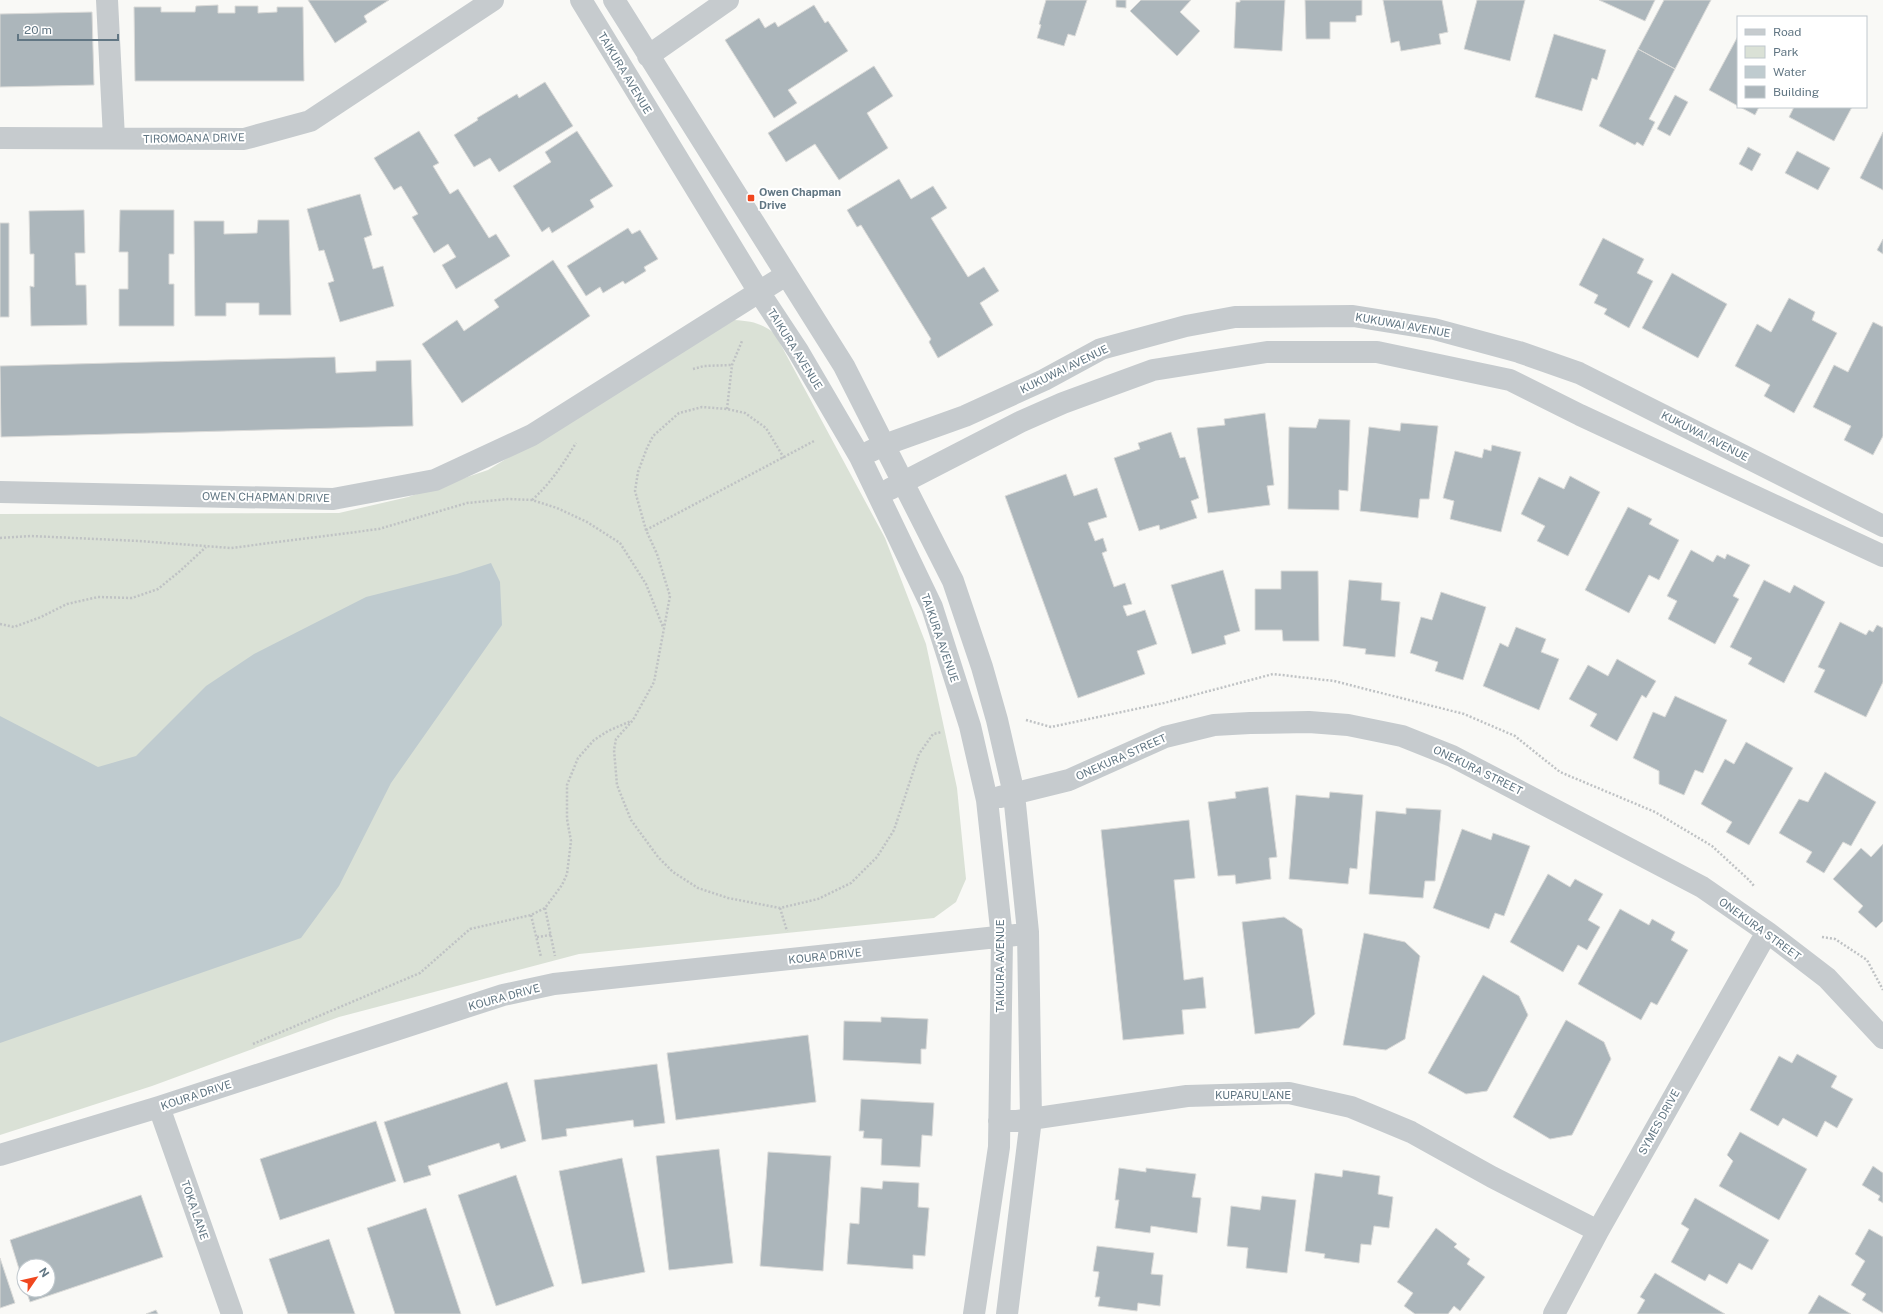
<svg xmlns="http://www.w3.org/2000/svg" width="1883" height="1314" viewBox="0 0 1883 1314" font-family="'Public Sans',sans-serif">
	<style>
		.green { fill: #dae1d6 }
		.water { fill: #bfcbcf }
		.building { fill: #acb6bb; stroke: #dadad8 }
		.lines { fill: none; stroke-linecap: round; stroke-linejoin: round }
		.path { stroke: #bfc2c4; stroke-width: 2.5; stroke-dasharray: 2 2; stroke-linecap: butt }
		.street { stroke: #c6cbce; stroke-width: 22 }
		.poi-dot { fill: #f0471f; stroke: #fff; stroke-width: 1.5 }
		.labels { text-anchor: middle; stroke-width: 4; stroke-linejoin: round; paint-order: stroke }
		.street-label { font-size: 11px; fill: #617683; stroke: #fff }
		.poi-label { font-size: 11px; font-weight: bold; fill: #617683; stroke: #fff; text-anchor: start }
	</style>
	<rect width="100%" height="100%" fill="#f9f9f6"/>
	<path class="green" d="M 734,320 C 751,321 762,323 775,334 L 885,538 L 926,644 L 957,788 L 966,879 L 956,902 L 934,918 L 579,954 L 339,1017 L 152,1086 L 0,1135 L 0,514 L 339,513 L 408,497 L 488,470 Z"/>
	<path class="water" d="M 491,563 L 500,582 L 502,625 L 391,783 L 339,886 L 301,938 L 0,1043 L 0,716 L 98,767 L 136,756 L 206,686 L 254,654 L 366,597 L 457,574 Z"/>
	<path class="building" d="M 308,0 L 389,0 L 364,16 L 367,22 L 335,43 Z
		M 1046,0 L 1087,0 L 1075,36 L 1068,34 L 1064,46 L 1037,38 L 1041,25 L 1039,24 Z
		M 1116,0 L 1126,0 L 1126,8 L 1116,7 Z
		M 1141,0 L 1191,0 L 1180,12 L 1200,31 L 1177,56 L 1130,11 Z
		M 1240,0 L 1285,0 L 1282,51 L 1234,48 L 1236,2 L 1240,2 Z
		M 1305,0 L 1362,0 L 1362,15 L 1356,16 L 1356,22 L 1330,22 L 1330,39 L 1306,39 Z
		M 1383,0 L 1442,0 L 1448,32 L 1439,34 L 1441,44 L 1401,51 L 1399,41 L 1391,43 Z
		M 1477,0 L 1525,0 L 1510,61 L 1464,49 Z
		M 1599,0 L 1655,0 L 1645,21 Z
		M 1664,0 L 1711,0 L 1675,69 L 1638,49 Z
		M 218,5 L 218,13 L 235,13 L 235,6 L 258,6 L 258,13 L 277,12 L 277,7 L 303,7 L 304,81 L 135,81 L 134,7 L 161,7 L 161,12 L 195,12 L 196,6 Z
		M 814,5 L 825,23 L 828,21 L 848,51 L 788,90 L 797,103 L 774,118 L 725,40 L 759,18 L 765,28 L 775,22 L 778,27 Z
		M 92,12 L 94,85 L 0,87 L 0,14 Z
		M 1554,34 L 1606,50 L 1597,80 L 1592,78 L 1582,111 L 1535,97 Z
		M 1738,36 L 1738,106 L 1709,90 Z
		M 1638,49 L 1675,69 L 1649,119 L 1655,122 L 1643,146 L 1637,142 L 1635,145 L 1599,126 Z
		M 874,66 L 893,96 L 867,113 L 888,148 L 839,180 L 815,144 L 786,162 L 768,133 Z
		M 545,82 L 573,126 L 499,172 L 490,158 L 474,167 L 454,135 L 478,120 L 477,118 L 517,94 L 519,98 Z
		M 1675,95 L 1688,102 L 1670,136 L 1657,129 Z
		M 1740,107 L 1759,107 L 1755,115 Z
		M 1794,107 L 1852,107 L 1834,141 L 1789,117 Z
		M 419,131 L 439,163 L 433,166 L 450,194 L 458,189 L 489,238 L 496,234 L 510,256 L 456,289 L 442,265 L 456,257 L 448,244 L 434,253 L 412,217 L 418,214 L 401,186 L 394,190 L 374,158 Z
		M 577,131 L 613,186 L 590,200 L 594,207 L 552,233 L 549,227 L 542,232 L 513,186 L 551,162 L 545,152 Z
		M 1883,132 L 1883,190 L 1860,178 Z
		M 1748,147 L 1761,154 L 1752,171 L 1739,164 Z
		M 1797,151 L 1830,168 L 1818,190 L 1785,173 Z
		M 899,179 L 911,199 L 933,186 L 947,208 L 931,218 L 968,277 L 984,267 L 999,291 L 980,303 L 993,325 L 938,358 L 929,342 L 931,339 L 861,225 L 857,227 L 847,210 Z
		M 360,194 L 372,235 L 364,238 L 373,269 L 383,266 L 394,306 L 340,322 L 328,283 L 334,281 L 324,250 L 319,251 L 307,209 Z
		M 84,210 L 85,253 L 75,253 L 76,285 L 86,285 L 87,325 L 31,326 L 30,286 L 34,287 L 34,254 L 30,254 L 29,211 Z
		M 120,210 L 174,210 L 174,254 L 169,254 L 169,284 L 174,284 L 174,326 L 119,326 L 119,289 L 128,289 L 128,252 L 119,252 Z
		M 258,220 L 289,220 L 291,315 L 259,315 L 259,303 L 226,303 L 226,316 L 195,316 L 194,221 L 224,221 L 224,234 L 257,233 Z
		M 0,223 L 9,223 L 9,317 L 0,317 Z
		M 628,228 L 632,234 L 640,230 L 658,259 L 644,267 L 646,271 L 625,284 L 623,281 L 603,293 L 600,287 L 586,296 L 567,266 Z
		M 1603,238 L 1644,259 L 1637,273 L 1653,281 L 1629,328 L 1604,314 L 1607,309 L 1594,303 L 1598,295 L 1579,285 Z
		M 1883,239 L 1883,254 L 1877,250 Z
		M 553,260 L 590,316 L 462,403 L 422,344 L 457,320 L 464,331 L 499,307 L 494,300 Z
		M 1672,273 L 1727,304 L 1698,358 L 1642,328 Z
		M 1789,298 L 1815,312 L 1812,320 L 1837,333 L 1794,413 L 1764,396 L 1770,385 L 1735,366 L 1757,324 L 1771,332 Z
		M 1873,322 L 1883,327 L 1883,436 L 1873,455 L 1844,440 L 1851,426 L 1813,407 L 1834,365 L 1848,372 Z
		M 335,357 L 336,373 L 376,371 L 376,361 L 411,360 L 413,426 L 1,437 L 0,366 Z
		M 1265,413 L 1274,485 L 1267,486 L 1270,505 L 1208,513 L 1197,428 L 1225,425 L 1224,419 Z
		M 1319,419 L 1350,420 L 1348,491 L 1339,490 L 1339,510 L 1288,509 L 1289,427 L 1316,428 Z
		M 1401,423 L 1438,426 L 1429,499 L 1420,499 L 1418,518 L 1360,511 L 1369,427 L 1400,431 Z
		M 1171,432 L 1180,458 L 1185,457 L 1199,498 L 1191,501 L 1197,518 L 1160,530 L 1159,525 L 1139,531 L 1114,458 L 1140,449 L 1138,443 Z
		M 1492,445 L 1521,452 L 1501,532 L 1450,519 L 1454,501 L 1443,498 L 1455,451 L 1482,458 L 1484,449 L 1491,451 Z
		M 1066,474 L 1074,496 L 1097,488 L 1107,517 L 1088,523 L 1095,541 L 1103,538 L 1107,551 L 1102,553 L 1114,587 L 1125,583 L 1132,604 L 1123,606 L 1127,616 L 1145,610 L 1157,644 L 1137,651 L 1145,674 L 1078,698 L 1005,496 Z
		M 1570,476 L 1600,492 L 1568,556 L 1537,541 L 1545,526 L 1521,514 L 1539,477 L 1564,489 Z
		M 1628,507 L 1652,519 L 1649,524 L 1679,540 L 1659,580 L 1649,575 L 1629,613 L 1585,590 Z
		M 1691,550 L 1713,562 L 1717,555 L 1725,559 L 1727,554 L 1750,565 L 1733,596 L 1739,599 L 1715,644 L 1668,619 L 1677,601 L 1667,596 Z
		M 1223,570 L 1240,631 L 1224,636 L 1226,644 L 1192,654 L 1171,585 Z
		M 1281,571 L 1318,571 L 1319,641 L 1283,641 L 1282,630 L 1255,630 L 1255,589 L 1281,589 Z
		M 1349,580 L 1382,583 L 1381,600 L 1400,602 L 1395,657 L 1365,654 L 1366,649 L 1343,646 Z
		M 1764,580 L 1790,593 L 1794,585 L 1825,602 L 1784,683 L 1748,664 L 1752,658 L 1730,647 Z
		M 1441,592 L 1486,607 L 1463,680 L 1435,671 L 1438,662 L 1410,653 L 1421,617 L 1432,620 Z
		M 1840,622 L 1866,635 L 1869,630 L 1873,632 L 1877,625 L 1883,628 L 1883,682 L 1866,717 L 1814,692 L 1825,670 L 1818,667 Z
		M 1516,627 L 1546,639 L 1541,652 L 1559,659 L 1539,710 L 1483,686 L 1500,643 L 1508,647 Z
		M 1617,659 L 1656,681 L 1646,698 L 1642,695 L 1617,741 L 1590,726 L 1597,714 L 1569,699 L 1588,665 L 1608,676 Z
		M 1675,696 L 1727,720 L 1703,773 L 1695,770 L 1684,795 L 1659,784 L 1659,771 L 1633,758 L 1653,712 L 1665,717 Z
		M 1746,742 L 1793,768 L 1749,845 L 1726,832 L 1732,822 L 1701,804 L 1725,759 L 1734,764 Z
		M 1825,772 L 1876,802 L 1851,846 L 1843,842 L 1824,873 L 1806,862 L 1812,852 L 1779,833 L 1799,799 L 1808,802 Z
		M 1268,787 L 1277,857 L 1269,858 L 1271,879 L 1236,884 L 1235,875 L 1218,876 L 1208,802 L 1236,798 L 1235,792 Z
		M 1330,792 L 1363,795 L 1357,869 L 1350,868 L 1348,884 L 1289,879 L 1296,795 L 1329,798 Z
		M 1406,808 L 1441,810 L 1435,881 L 1425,881 L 1423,898 L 1369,894 L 1376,811 L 1406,814 Z
		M 1189,820 L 1195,878 L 1174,880 L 1184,980 L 1203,977 L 1206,1008 L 1182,1010 L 1184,1034 L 1123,1040 L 1101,830 Z
		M 1462,829 L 1491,840 L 1493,833 L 1530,846 L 1504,916 L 1495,913 L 1489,929 L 1433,908 Z
		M 1883,844 L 1883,921 L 1876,928 L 1858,912 L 1863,906 L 1833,879 L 1861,848 L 1871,857 Z
		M 1548,874 L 1570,887 L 1575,879 L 1603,894 L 1588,920 L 1600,927 L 1587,950 L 1578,945 L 1563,972 L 1510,942 Z
		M 1620,909 L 1649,925 L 1652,919 L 1675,932 L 1671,940 L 1688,950 L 1657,1005 L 1651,1002 L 1641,1020 L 1578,984 Z
		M 1284,917 L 1302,929 L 1315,1014 L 1299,1028 L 1255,1034 L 1242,922 Z
		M 1364,933 L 1405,942 L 1420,956 L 1405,1039 L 1386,1050 L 1343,1045 Z
		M 1483,975 L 1519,996 L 1528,1015 L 1487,1091 L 1466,1094 L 1428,1073 Z
		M 881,1017 L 928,1019 L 926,1049 L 921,1049 L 921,1064 L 843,1060 L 844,1021 L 881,1022 Z
		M 1566,1020 L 1604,1042 L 1611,1059 L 1572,1135 L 1550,1139 L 1513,1117 Z
		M 808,1035 L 816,1102 L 676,1120 L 667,1053 Z
		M 1797,1054 L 1837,1076 L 1831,1087 L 1853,1099 L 1837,1128 L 1825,1121 L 1817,1137 L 1783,1118 L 1778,1126 L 1750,1110 L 1779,1056 L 1792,1063 Z
		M 657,1064 L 665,1123 L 634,1127 L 633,1120 L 566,1129 L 567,1136 L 542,1140 L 534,1080 Z
		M 507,1082 L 526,1141 L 501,1149 L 499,1143 L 428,1166 L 431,1175 L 404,1183 L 384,1122 Z
		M 861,1099 L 934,1103 L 932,1136 L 922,1135 L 920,1167 L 881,1165 L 882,1139 L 863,1138 L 864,1131 L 859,1131 Z
		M 376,1121 L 396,1181 L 280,1220 L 260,1159 Z
		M 1740,1132 L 1807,1169 L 1779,1220 L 1719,1186 L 1733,1161 L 1727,1155 Z
		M 719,1149 L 733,1263 L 669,1270 L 656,1156 Z
		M 768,1152 L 831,1156 L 823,1271 L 760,1266 Z
		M 622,1158 L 645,1272 L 582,1284 L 559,1171 Z
		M 1873,1166 L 1883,1173 L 1883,1203 L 1878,1200 L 1880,1196 L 1862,1185 Z
		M 1119,1168 L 1146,1172 L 1146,1168 L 1196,1174 L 1192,1197 L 1201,1198 L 1197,1233 L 1151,1226 L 1150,1233 L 1115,1228 L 1119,1200 L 1115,1200 Z
		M 1343,1170 L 1380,1176 L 1378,1194 L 1393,1197 L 1389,1228 L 1374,1226 L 1371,1245 L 1361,1244 L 1359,1263 L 1324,1258 L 1325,1254 L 1305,1251 L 1315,1173 L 1342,1177 Z
		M 516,1175 L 554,1286 L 496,1306 L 458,1195 Z
		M 883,1181 L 919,1183 L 918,1207 L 929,1208 L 925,1256 L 913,1255 L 913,1269 L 847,1264 L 850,1223 L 859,1224 L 861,1187 L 882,1189 Z
		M 141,1195 L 163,1257 L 30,1302 L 26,1290 L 48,1290 L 48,1266 L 24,1266 L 24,1285 L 10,1240 Z
		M 1262,1196 L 1296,1200 L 1287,1273 L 1246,1268 L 1248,1248 L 1227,1246 L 1231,1206 L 1260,1210 Z
		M 1695,1198 L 1769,1240 L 1752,1270 L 1739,1263 L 1727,1284 L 1709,1274 L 1705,1281 L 1671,1262 L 1689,1229 L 1681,1224 Z
		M 426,1208 L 461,1314 L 395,1314 L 367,1228 Z
		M 1436,1228 L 1457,1244 L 1454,1247 L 1470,1259 L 1467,1264 L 1485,1277 L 1460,1311 L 1454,1306 L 1448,1314 L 1415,1314 L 1404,1306 L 1413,1293 L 1397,1282 Z
		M 1869,1229 L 1883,1237 L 1883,1313 L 1862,1300 L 1866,1294 L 1851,1285 L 1865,1261 L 1855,1254 Z
		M 329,1239 L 355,1314 L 288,1314 L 269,1259 Z
		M 1097,1246 L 1154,1253 L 1151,1274 L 1163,1275 L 1160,1306 L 1138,1303 L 1137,1311 L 1098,1306 L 1100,1297 L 1095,1297 L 1099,1272 L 1093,1271 Z
		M 0,1258 L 15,1303 L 0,1308 Z
		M 1655,1273 L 1725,1314 L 1637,1314 L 1645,1300 L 1640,1297 Z
		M 1819,1295 L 1851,1314 L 1808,1314 Z
		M 156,1310 L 158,1314 L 146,1314 Z"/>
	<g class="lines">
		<path class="path" d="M 693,369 L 704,366 L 732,365
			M 727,409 L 732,365 L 742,341
			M 784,458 L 766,428 L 745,413 L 727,409 L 702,407 L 679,413 L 653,436 L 647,448 L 638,472 L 635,491 L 646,530 L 657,554 L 670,596 L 654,682 L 633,720 L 616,739 L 614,750 L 617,785 L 631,820 L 658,857 L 673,872 L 698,888 L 728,898 L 780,908 L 818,899 L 851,883 L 877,857 L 894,830 L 919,754 L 933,734 L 942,732
			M 532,500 C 551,483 563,464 576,443
			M 646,530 L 814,441
			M 0,538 L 31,536 L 139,541 L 231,548 L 379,529 L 467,503 L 508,499 L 532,500 L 557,508 L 587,522 L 620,543 L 646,584 L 663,627
			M 0,624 L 14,627 L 41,617 L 67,604 L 98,597 L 132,598 L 158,589 L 180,571 L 206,547
			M 1026,720 L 1051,727 L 1164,703 L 1273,674 L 1334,681 L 1464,714 L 1515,736 L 1560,772 L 1655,812 L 1712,846 L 1749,880 L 1754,886
			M 545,908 L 555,956
			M 780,908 L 787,931
			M 531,915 L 541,957
			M 537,937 L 551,935
			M 1822,937 L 1835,939 L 1867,960 L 1883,990
			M 253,1044 L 420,973 L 470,929 L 531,915 L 545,908 L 562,885 L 567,874 L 571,841 L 567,819 L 567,785 L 578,758 L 594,740 L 608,731 L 631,721"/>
		<path class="street" d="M 107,0 L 114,138
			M 581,0 L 759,292 L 798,351 L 860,457 L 932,607 L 970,726 L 987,800 L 1002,938 L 999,1147 L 974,1314
			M 614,0 L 844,366 L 953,581 L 982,667 L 997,720 L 1014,794 L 1028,932 L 1031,1119 L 1007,1314
			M 648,56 L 728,0
			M 0,138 L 244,139 L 310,121 L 493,0
			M 871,451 L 884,445 L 965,416 L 1044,380 L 1101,349 L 1186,326 L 1235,317 L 1353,316 L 1434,329 L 1519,352 L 1579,373 L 1883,526
			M 890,489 L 1020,422 L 1063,403 L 1153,370 L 1267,352 L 1377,352 L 1510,380 L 1580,415 L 1883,556
			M 0,492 L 333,499 L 435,480 L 532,435 L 786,275
			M 1000,797 L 1069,780 L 1165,737 L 1214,725 L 1250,723 L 1309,722 L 1348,725 L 1402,736 L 1452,756 L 1702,887 L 1767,932 L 1827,978 L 1883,1038
			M 159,1107 L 232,1314
			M 999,1121 L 1017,1121 L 1187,1096 L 1289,1093 L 1351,1107 L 1411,1132 L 1492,1177 L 1598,1231
			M 0,1155 L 159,1107 L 503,995 L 554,984 L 1016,935
			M 1554,1314 L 1598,1231 L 1767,932"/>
	</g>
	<rect class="poi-dot" x="747" y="194" width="8" height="8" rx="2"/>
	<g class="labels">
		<g class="street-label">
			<text transform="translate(625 73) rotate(59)" y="4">TAIKURA AVENUE</text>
			<text transform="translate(194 138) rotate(-1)" y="4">TIROMOANA DRIVE</text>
			<text transform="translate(1403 325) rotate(10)" y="4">KUKUWAI AVENUE</text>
			<text transform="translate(795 349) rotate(58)" y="4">TAIKURA AVENUE</text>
			<text transform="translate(1064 369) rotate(-26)" y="4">KUKUWAI AVENUE</text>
			<text transform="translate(1705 436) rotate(27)" y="4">KUKUWAI AVENUE</text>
			<text transform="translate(266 497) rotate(1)" y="4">OWEN CHAPMAN DRIVE</text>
			<text transform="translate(940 638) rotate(71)" y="4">TAIKURA AVENUE</text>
			<text transform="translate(1121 757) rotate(-24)" y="4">ONEKURA STREET</text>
			<text transform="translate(1478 770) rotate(26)" y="4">ONEKURA STREET</text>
			<text transform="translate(1760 929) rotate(36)" y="4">ONEKURA STREET</text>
			<text transform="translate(825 956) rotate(-6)" y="4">KOURA DRIVE</text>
			<text transform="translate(1000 966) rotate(-90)" y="4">TAIKURA AVENUE</text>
			<text transform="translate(504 997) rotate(-15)" y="4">KOURA DRIVE</text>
			<text transform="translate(196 1095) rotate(-18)" y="4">KOURA DRIVE</text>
			<text x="1253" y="1099">KUPARU LANE</text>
			<text transform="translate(1659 1122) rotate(-61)" y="4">SYMES DRIVE</text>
			<text transform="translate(195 1210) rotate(71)" y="4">TOKA LANE</text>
		</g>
		<g class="poi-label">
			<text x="759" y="196">Owen Chapman<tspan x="759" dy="13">Drive</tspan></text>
		</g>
	</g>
	<rect x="1737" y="16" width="130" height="92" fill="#ffffff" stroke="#c0c8cd"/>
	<rect x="1745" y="29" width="20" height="6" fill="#c6cbce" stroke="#c0c8cd"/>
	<text x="1773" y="36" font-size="12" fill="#617683">Road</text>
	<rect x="1745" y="46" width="20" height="12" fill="#dae1d6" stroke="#c0c8cd"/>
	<text x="1773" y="56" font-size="12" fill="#617683">Park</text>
	<rect x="1745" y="66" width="20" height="12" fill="#bfcbcf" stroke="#c0c8cd"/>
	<text x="1773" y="76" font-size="12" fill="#617683">Water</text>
	<rect x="1745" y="86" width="20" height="12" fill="#acb6bb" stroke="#c0c8cd"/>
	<text x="1773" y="96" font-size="12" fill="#617683">Building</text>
	<g transform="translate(36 1278) rotate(56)"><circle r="19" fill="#ffffff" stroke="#c0c8cd"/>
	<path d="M0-3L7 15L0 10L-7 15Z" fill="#f0471f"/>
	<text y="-6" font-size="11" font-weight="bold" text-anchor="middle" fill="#617683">N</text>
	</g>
	<path d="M18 34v6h100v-6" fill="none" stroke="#617683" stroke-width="2"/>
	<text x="24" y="34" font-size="12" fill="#617683" stroke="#ffffff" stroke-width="3" paint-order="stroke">20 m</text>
</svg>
